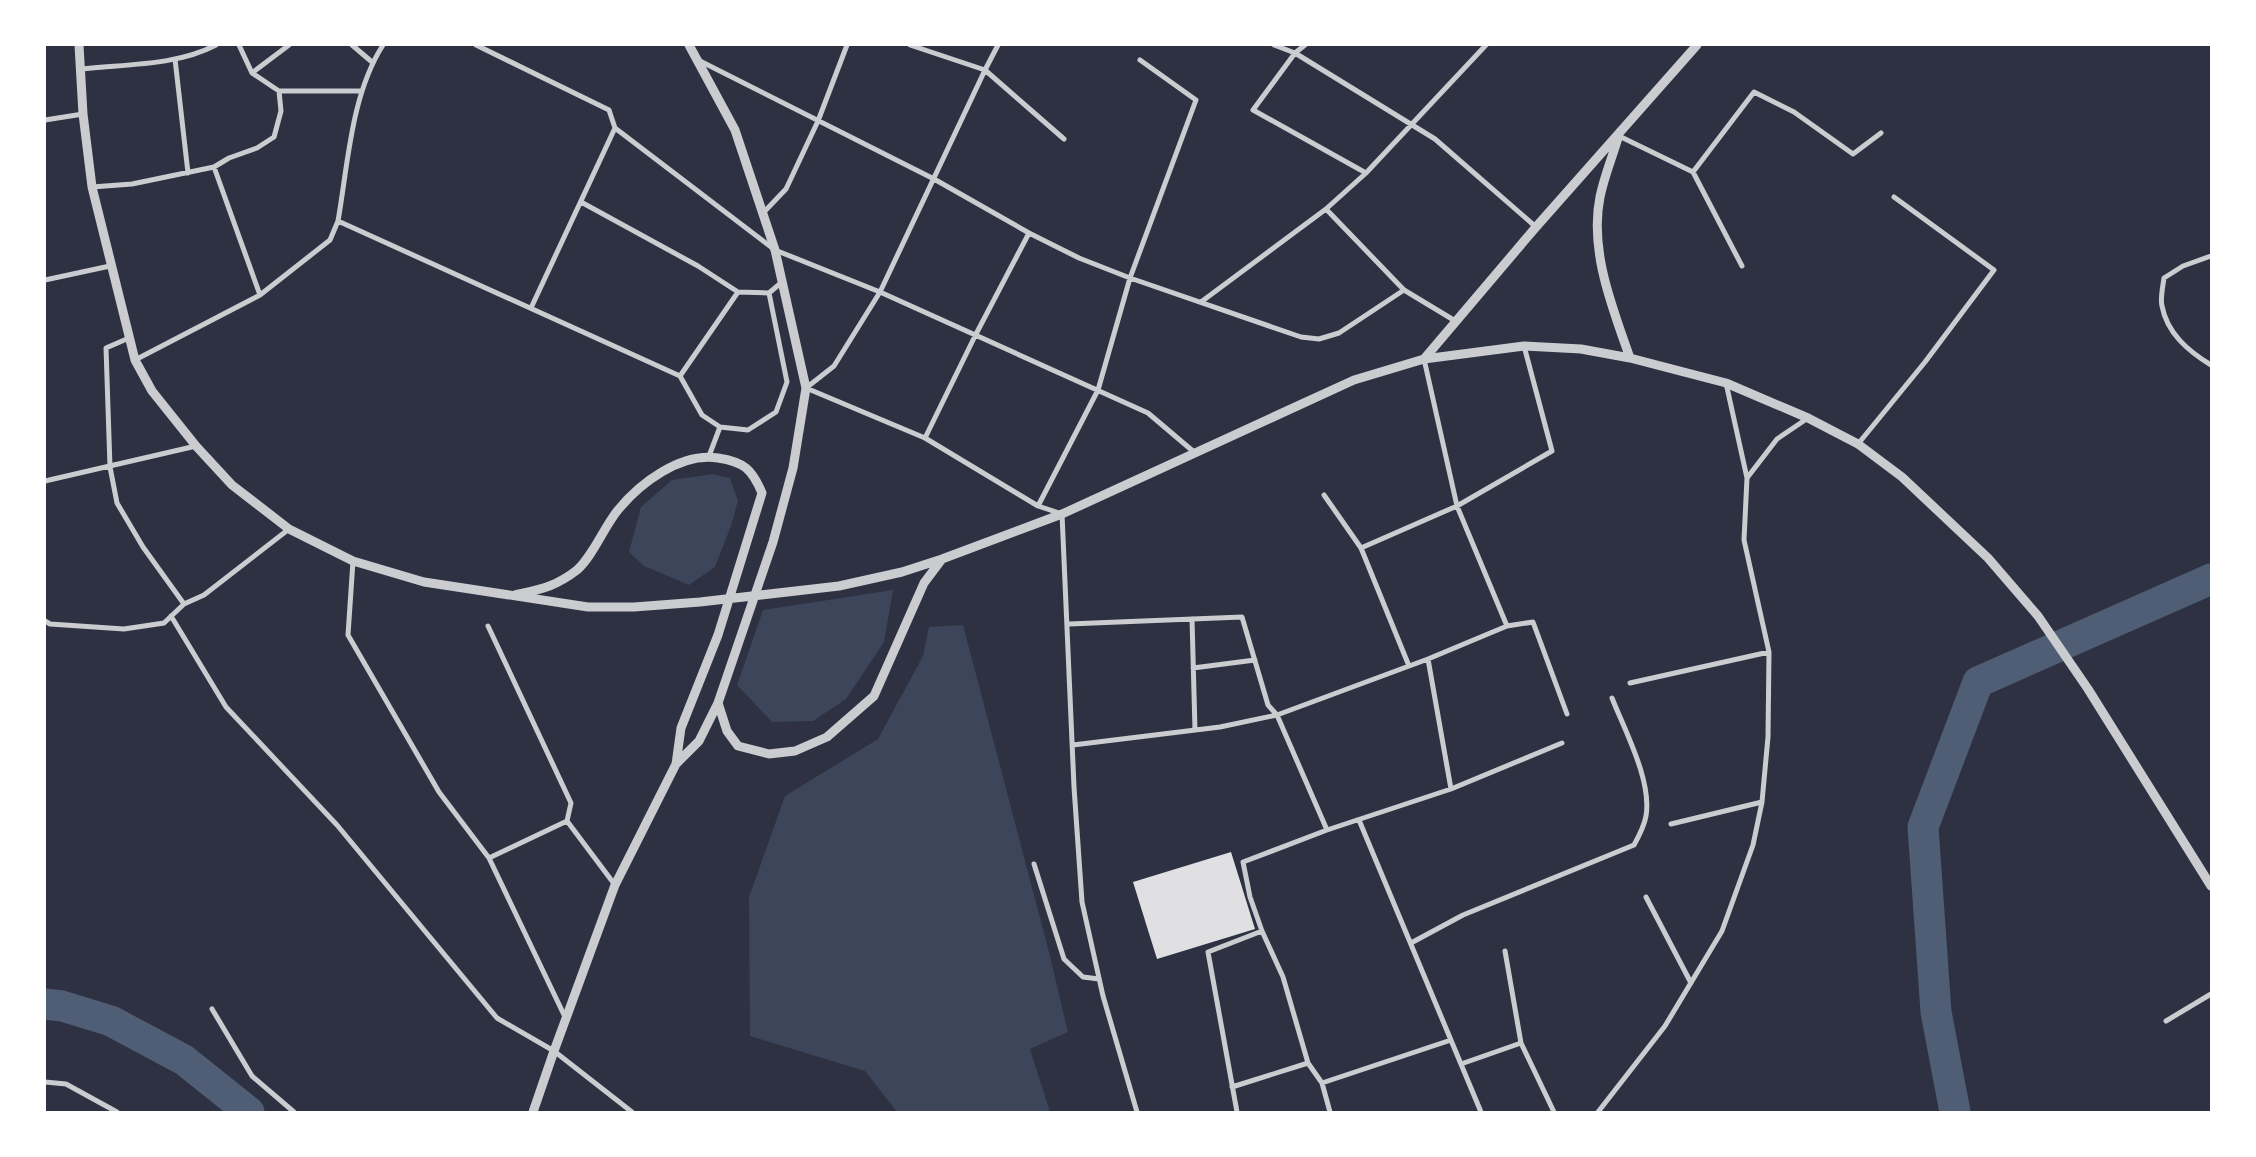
<svg xmlns="http://www.w3.org/2000/svg" width="2256" height="1157" viewBox="0 0 2256 1157" font-family="Poppins,sans-serif">
	<style>
		.green { fill: #3c4559 }
		.lines { fill: none; stroke-linecap: round; stroke-linejoin: round }
		.river { stroke: #4f5d75; stroke-width: 31 }
		.building { fill: #e0e0e3 }
		.minor { stroke: #caccd0; stroke-width: 5 }
		.tertiary { stroke: #caccd0; stroke-width: 9 }
	</style>
	<rect width="100%" height="100%" fill="#2d3142"/>
	<path class="green" d="M 713,474 L 730,478 L 738,501 L 731,526 L 715,567 L 689,585 L 644,566 L 629,552 L 641,507 L 672,480 Z
		M 893,590 L 884,642 L 846,699 L 813,721 L 772,722 L 737,685 L 763,610 Z
		M 963,625 L 1050,956 L 1068,1032 L 1030,1049 L 1050,1112 L 897,1112 L 865,1071 L 750,1036 L 749,897 L 785,796 L 878,739 L 923,656 L 929,627 Z"/>
	<g class="lines">
		<path class="river" d="M 45,1004 L 62,1006 L 111,1021 L 184,1060 L 249,1112
			M 1955,1112 L 1936,1012 L 1923,827 L 1978,682 L 2211,579"/>
	</g>
	<path class="building" d="M 1231,852 L 1255,929 L 1157,959 L 1133,882 Z"/>
	<g class="lines">
		<path class="minor" d="M 352,45 L 372,62
			M 476,45 L 609,110 L 615,128 L 531,308
			M 910,45 L 985,70 L 880,292 L 834,366 L 806,388 L 925,438 L 1038,506 L 1062,514 L 1074,787 L 1082,902 L 1103,996 L 1137,1112
			M 998,45 L 985,70 L 1064,139
			M 1274,45 L 1295,53 L 1435,139 L 1536,227
			M 1305,45 L 1295,53 L 1253,110 L 1366,173
			M 175,59 L 188,173
			M 698,60 L 934,179 L 1029,233 L 1079,258 L 1130,278 L 1301,337 L 1319,339 L 1339,333 L 1404,290
			M 81,69 C 126,64 176,66 216,45
			M 252,73 L 289,45
			M 279,91 L 361,91
			M 45,120 L 83,114
			M 615,128 L 775,250 L 880,292 L 1148,413 L 1194,452
			M 1619,136 L 1693,172 L 1742,266
			M 214,167 L 260,295
			M 1693,172 L 1754,92 L 1794,112 L 1853,154 L 1881,133
			M 92,187 L 132,184 L 214,167 L 229,158 L 257,148 L 274,137 L 281,111 L 279,91 L 252,73 L 239,45
			M 581,202 L 698,266 L 738,292
			M 1326,209 L 1404,290 L 1457,322
			M 763,213 L 786,189 L 818,121 L 847,45
			M 338,221 L 680,376 L 702,415 L 720,427 L 709,456
			M 2211,256 L 2183,266 L 2164,278 C 2163,286 2160,298 2162,306 C 2167,333 2188,351 2211,365
			M 45,280 L 110,266
			M 1201,302 L 1326,209 L 1366,173 L 1486,45
			M 129,338 L 106,348 L 110,467 L 117,503 L 143,547 L 184,604
			M 1424,359 L 1457,506 L 1507,626 L 1533,622 L 1567,714
			M 135,360 L 260,295 L 330,240 L 338,221 C 348,164 351,95 383,45
			M 680,376 L 738,292 L 769,293 L 782,282
			M 1726,383 L 1747,478 L 1777,439 L 1808,418
			M 720,427 L 748,430 L 776,412 L 787,382 L 769,293
			M 925,438 L 975,336 L 1029,233
			M 1858,444 L 1925,362 L 1994,270 L 1894,197
			M 45,481 L 196,446
			M 1324,495 L 1361,548 L 1409,666
			M 1038,506 L 1098,390 L 1130,278 L 1196,100 L 1140,60
			M 1361,548 L 1457,506 L 1552,451 L 1524,346
			M 353,561 L 348,635 L 439,792 L 489,858 L 566,1019
			M 171,616 L 226,707 L 337,825 L 497,1018 L 554,1051 L 632,1112
			M 1192,619 L 1195,730
			M 45,621 L 50,624 L 124,629 L 164,623 L 184,604 L 204,595 L 289,529
			M 1069,624 L 1242,617 L 1268,705 L 1277,715 L 1428,659 L 1507,626
			M 488,626 L 571,803 L 567,821 L 615,885
			M 1428,659 L 1451,789
			M 1193,668 L 1255,660
			M 1630,683 L 1769,652
			M 1073,745 L 1220,727 L 1277,715 L 1327,830
			M 1359,820 L 1481,1112
			M 1671,824 L 1762,802
			M 489,858 L 567,821
			M 1034,864 L 1064,959 L 1083,977 L 1099,979
			M 1646,897 L 1691,983
			M 1411,943 L 1463,915 L 1634,845 C 1639,836 1644,827 1646,816 C 1652,781 1625,731 1612,698
			M 1505,951 L 1521,1043 L 1554,1112
			M 212,1009 L 252,1076 L 294,1112
			M 2166,1021 L 2211,994
			M 1461,1064 L 1521,1043
			M 45,1082 L 66,1084 L 117,1112
			M 1322,1083 L 1451,1040
			M 1232,1087 L 1308,1063
			M 1237,1112 L 1208,952 L 1262,931
			M 1330,1112 L 1322,1083 L 1308,1063 L 1283,977 L 1262,931 L 1250,897 L 1243,862 L 1327,830 L 1451,789 L 1562,743
			M 1598,1112 L 1665,1026 L 1722,931 L 1753,845 L 1762,802 L 1768,737 L 1769,652 L 1744,540 L 1747,478"/>
		<path class="tertiary" d="M 79,45 L 83,114 L 92,187 L 135,360 L 152,391 L 196,446 L 232,485 L 289,529 L 353,561 L 424,582 L 588,607 L 634,607 L 700,602 L 839,586 L 902,572 L 942,559 L 1062,514 L 1354,380 L 1424,359 L 1524,346 L 1581,349 L 1630,358 L 1726,383 L 1808,418 L 1858,444 L 1902,477 L 1988,558 L 2038,616 L 2088,689 L 2211,886
			M 1618,138 C 1612,158 1604,177 1600,197 C 1589,251 1613,309 1630,358
			M 1424,359 L 1536,227 L 1697,45
			M 515,595 C 541,589 555,587 577,570 C 593,556 604,527 618,510 C 640,483 681,452 718,458 C 744,462 752,469 762,493 L 718,635 L 681,728 L 676,764
			M 718,703 L 727,731 L 738,746 L 769,754 L 795,751 L 827,737 L 874,696 L 924,583 L 942,559
			M 533,1112 L 554,1051 L 615,885 L 676,764 L 699,741 L 718,703 L 773,542 L 793,468 L 806,388 L 775,250 L 735,130 L 689,45"/>
	</g>
	<rect width="2256" height="1157" fill="none" stroke="#ffffff" stroke-width="92"/>
</svg>
